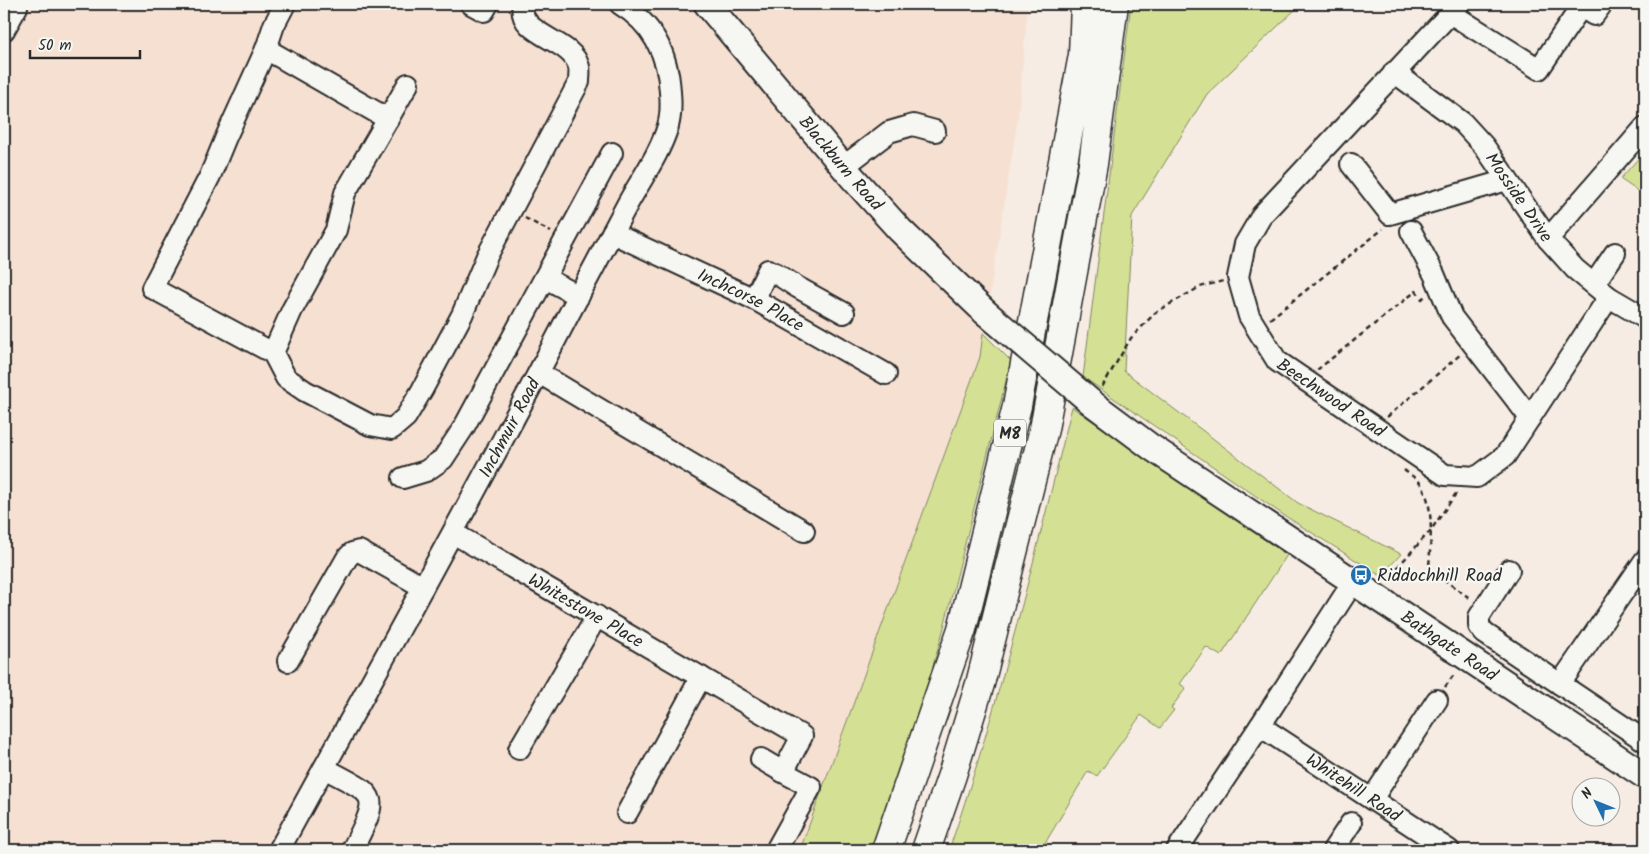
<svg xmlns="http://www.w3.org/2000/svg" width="1649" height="854" viewBox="0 0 1649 854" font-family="Kalam,sans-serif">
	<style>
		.built { fill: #f6e0d2 }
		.green { fill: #d4e194; stroke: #808660 }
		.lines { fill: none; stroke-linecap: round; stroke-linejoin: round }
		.minor-casing { stroke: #2b2b2b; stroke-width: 24 }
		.major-casing { stroke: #2b2b2b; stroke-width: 29 }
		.highway-casing { stroke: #2b2b2b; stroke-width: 31 }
		.path { stroke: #2b2b2b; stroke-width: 2.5; stroke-dasharray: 5 4; stroke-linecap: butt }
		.minor { stroke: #f6f6f2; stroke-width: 20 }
		.major { stroke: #f6f6f2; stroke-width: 25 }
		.highway { stroke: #f6f6f2; stroke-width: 28 }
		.major-bridge-casing { stroke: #2b2b2b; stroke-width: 29; stroke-linecap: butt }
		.major-bridge { stroke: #f6f6f2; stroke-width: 25 }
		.labels { text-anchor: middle; stroke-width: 4.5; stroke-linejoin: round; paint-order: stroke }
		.shield { fill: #f6f6f2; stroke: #686867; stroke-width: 1 }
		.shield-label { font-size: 16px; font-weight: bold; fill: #2b2b2b }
		.street-label { font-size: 18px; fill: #2b2b2b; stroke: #f6f6f2 }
		.poi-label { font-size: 18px; fill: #2b2b2b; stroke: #f6f6f2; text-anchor: start }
	</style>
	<rect width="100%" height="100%" fill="#f6ece3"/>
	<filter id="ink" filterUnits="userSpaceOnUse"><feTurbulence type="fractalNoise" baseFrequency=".02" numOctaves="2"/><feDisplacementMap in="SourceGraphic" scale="10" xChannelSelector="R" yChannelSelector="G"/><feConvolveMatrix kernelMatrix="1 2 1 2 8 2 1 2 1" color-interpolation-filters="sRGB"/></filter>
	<g filter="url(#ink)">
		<path class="built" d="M 4,4 L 1028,4 L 1018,117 L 980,357 L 800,850 L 4,850 Z"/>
		<path class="green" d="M 1131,4 L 1301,4 L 1207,94 L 1132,216 L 1124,371 L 1298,503 L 1401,554 L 1381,576 L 1282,514 L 1083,377 Z
			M 1645,151 L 1645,172 L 1639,182 L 1645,187 L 1645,196 L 1620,179 Z
			M 983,333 L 1011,361 L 943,631 L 893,806 L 876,850 L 800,850 L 980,357 Z
			M 1072,407 L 1287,555 L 1221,656 L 1206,647 L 1180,684 L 1186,688 L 1171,708 L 1174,710 L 1160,728 L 1141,715 L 1097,776 L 1088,771 L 1041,850 L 949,850 C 999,705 1035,556 1072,407 Z"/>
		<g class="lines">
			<g class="minor-casing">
				<g id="minor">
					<path d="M 285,4 L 274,25 L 266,49 L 388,119 L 345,193 L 336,230 L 292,310 L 273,353 L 286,378 L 305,391 L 370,425 L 392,429 L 406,417 L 422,390 L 462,315 L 487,256 L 579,82 C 579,78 580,71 579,67 C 572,38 516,36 523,4"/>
					<path d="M 471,4 L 484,11 L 488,4"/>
					<path id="s1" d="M 1459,4 L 1262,215 L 1245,244 L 1238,277 L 1249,316 L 1277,361 L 1445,475 L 1477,477 L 1505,456 L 1609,297"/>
					<path d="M 1450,13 L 1539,69 L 1581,7 L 1594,15 L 1602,4"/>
					<path d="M 4,30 L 17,7 L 10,4"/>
					<path d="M 266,49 L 226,137 L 210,176 L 152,288 L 273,353"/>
					<path id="s2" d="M 1394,72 L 1463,123 L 1484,146 L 1548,239 L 1575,269 L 1609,297 L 1645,318"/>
					<path d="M 388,119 L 408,84"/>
					<path d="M 1351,164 L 1390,214 L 1507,180"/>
					<path d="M 843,167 L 889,132 L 913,125 L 935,131"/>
					<path d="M 1411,231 L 1434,274 L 1452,317 L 1530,418"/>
					<path id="s3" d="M 612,233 L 754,299 L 886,374"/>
					<path d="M 1548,239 L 1645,127"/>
					<path d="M 545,278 L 579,296"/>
					<path d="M 1594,284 L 1615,253"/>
					<path d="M 754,299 L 768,270 L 777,274 L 797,287 L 844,313"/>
					<path d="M 539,373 L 804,531"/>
					<path d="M 403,478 L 426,471 L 443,459 L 464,427 L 612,153"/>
					<path id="s4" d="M 453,533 L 802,736 L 783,772 L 811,787 L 776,850"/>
					<path d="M 1509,570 L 1479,617 L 1479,626 L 1484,633 L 1645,741"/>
					<path d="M 288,661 L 347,558 L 352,553 L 359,551 L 423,587"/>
					<path d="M 1560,684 L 1645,560"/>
					<path id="s5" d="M 1260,726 L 1449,850"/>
					<path d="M 519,749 L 597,616"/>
					<path d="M 761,759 L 783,772"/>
					<path d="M 324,768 C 379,797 381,793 352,850"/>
					<path d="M 1372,799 L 1437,700"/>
					<path d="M 627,813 L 701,677"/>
					<path id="s6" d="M 279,850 C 376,672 476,494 569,314 C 589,277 608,240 628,203 C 642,178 660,153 668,126 C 671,115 671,103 670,92 C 668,54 653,24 620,4"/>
					<path d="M 1177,850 L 1260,726 L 1353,582"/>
					<path d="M 1333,850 L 1351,823"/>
				</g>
			</g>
			<g class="major-casing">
				<g id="major">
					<path id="s7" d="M 707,4 L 852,177 L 900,230 L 985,312"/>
					<path id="s8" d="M 1092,403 L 1151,447 L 1645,776"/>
				</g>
			</g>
			<g class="highway-casing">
				<path id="highway" d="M 886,850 L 962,629 L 1017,406 L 1083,55 L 1085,4
					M 926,850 L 952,775 L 980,684 L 1044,429 L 1093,164 L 1114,4"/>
			</g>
			<path class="path" d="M 525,218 L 551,232
				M 1270,319 L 1383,229
				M 1317,370 L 1416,291 L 1422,299 L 1425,296
				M 1102,387 L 1131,338 L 1156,312 L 1200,287 L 1223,281
				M 1387,417 L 1461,354
				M 1404,470 C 1410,475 1419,479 1422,486 C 1435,508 1430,544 1429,569 L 1471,599
				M 1385,581 L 1431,530 L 1457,492
				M 1445,687 L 1455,673"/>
			<use href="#minor" class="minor"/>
			<use href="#major" class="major"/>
			<use href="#highway" class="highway"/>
			<g class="major-bridge-casing">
				<path id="major-bridge" d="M 985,312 L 1092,403"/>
			</g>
			<use href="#major-bridge" class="major-bridge"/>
		</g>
	</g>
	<defs>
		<g id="bus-disc" transform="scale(1.125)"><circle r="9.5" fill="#1f6fb2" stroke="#f6f6f2"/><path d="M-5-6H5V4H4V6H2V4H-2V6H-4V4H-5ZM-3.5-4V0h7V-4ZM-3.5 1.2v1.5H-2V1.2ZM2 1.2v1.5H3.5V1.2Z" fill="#fff"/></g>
	</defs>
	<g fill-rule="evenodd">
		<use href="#bus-disc" x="1361" y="575"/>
	</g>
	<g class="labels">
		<rect class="shield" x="994" y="419.5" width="32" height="27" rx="4"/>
		<g class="shield-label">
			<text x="1010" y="439">M8</text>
		</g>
		<g class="street-label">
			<text dy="6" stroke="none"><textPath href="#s7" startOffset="208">Blackburn Road</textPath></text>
			<text dy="6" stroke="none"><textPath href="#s2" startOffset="179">Mosside Drive</textPath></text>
			<text dy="6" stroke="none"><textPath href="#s3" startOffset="154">Inchcorse Place</textPath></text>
			<text dy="6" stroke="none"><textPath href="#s1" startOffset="515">Beechwood Road</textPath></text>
			<text dy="6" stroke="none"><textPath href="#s6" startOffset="481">Inchmuir Road</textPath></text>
			<text dy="6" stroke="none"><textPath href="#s4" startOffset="154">Whitestone Place</textPath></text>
			<text dy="6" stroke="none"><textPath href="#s8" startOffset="432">Bathgate Road</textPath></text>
			<text dy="6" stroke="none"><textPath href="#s5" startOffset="112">Whitehill Road</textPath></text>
		</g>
		<g class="poi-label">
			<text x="1377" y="581">Riddochhill Road</text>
		</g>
	</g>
	<rect width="1649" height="854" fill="none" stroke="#f6f6f2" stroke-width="20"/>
	<rect x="10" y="10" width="1629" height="834" fill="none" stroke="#2b2b2b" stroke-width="2" filter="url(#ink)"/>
	<g transform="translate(1596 802) rotate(313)"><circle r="24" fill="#f6f6f2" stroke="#a5a5a2"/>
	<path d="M0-4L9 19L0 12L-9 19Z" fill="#1f6fb2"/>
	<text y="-8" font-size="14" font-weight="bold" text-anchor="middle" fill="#2b2b2b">N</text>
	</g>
	<path d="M30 50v8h110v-8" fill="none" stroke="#2b2b2b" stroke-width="2.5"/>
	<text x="38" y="50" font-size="15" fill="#2b2b2b" stroke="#f6f6f2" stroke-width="4" paint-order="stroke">50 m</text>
</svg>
